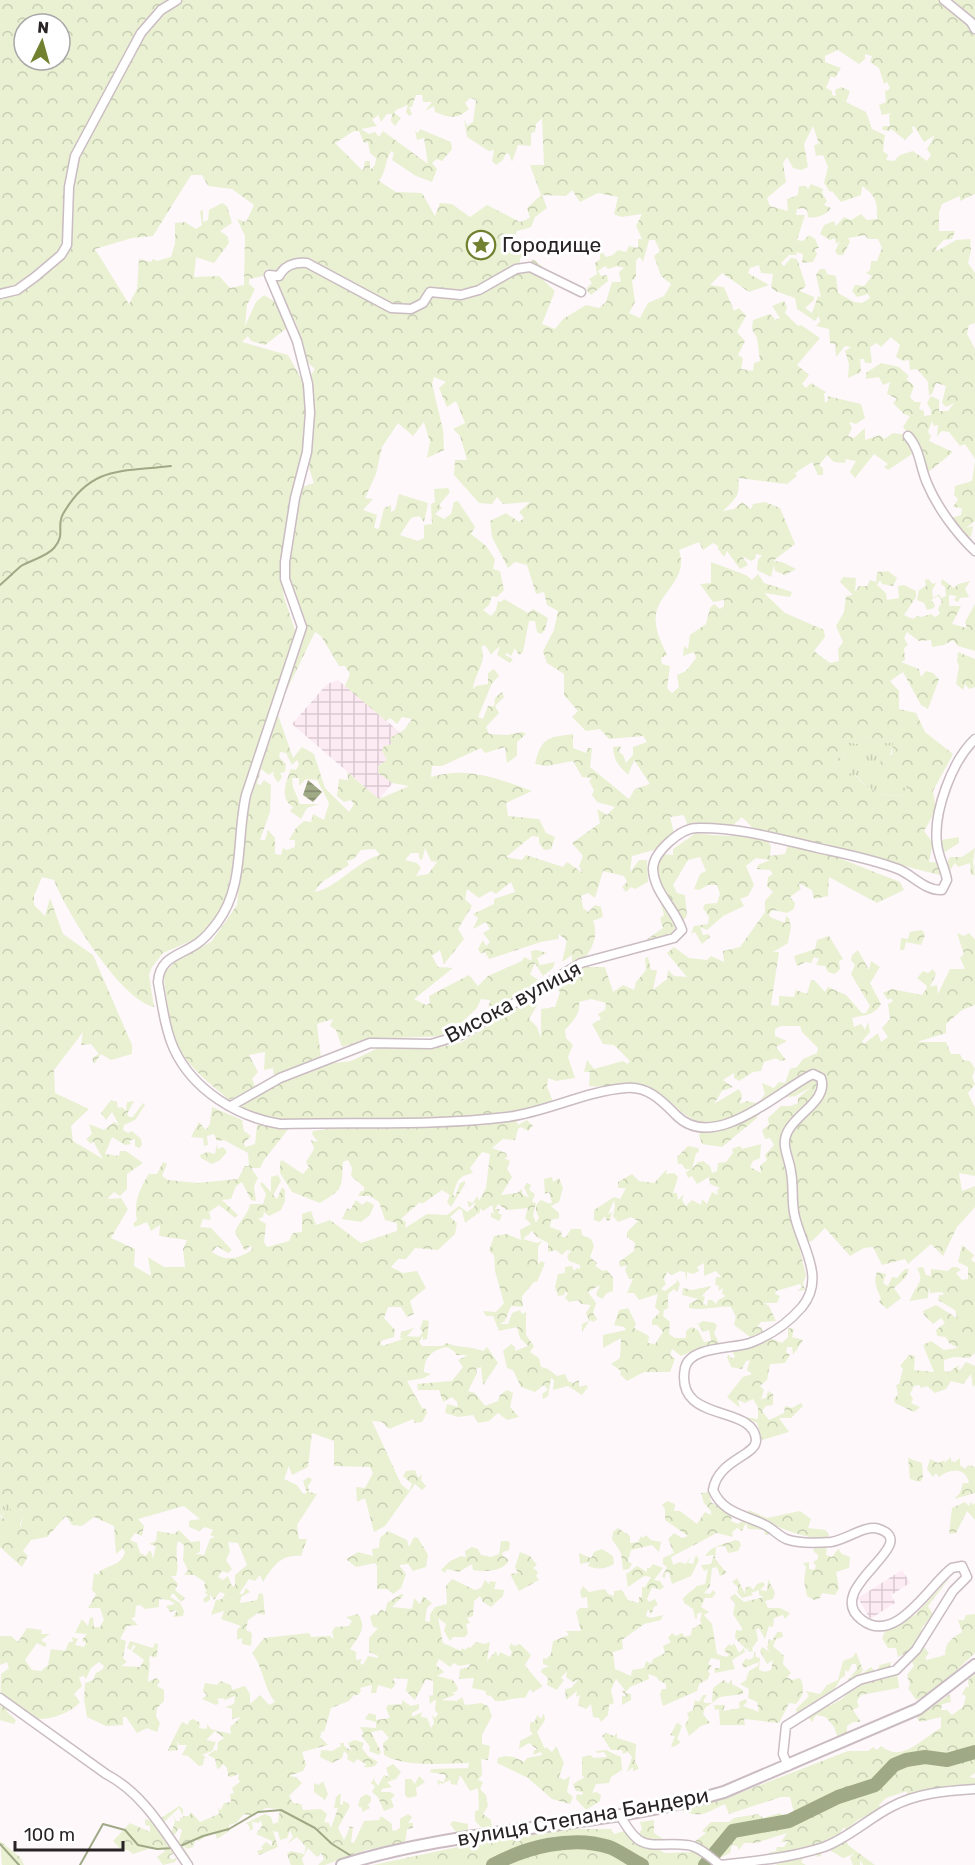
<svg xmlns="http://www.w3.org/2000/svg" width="975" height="1865" viewBox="0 0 975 1865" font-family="Rubik,sans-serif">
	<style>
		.industrial { fill: url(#industrial-grid) }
		.grass { fill: url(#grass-tufts) }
		.forest { fill: url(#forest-crowns); fill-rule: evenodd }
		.water { fill: url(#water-rules) }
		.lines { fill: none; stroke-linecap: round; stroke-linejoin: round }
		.stream { stroke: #a0a985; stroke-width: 2 }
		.river { stroke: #a0a985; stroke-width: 14 }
		.minor-casing { stroke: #cabcc2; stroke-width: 11 }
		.major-casing { stroke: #cabcc2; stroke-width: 14 }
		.minor { stroke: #fff; stroke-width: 8 }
		.major { stroke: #fff; stroke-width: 10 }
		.labels { text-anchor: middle; stroke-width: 6; stroke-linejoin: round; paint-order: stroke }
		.poi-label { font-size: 21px; fill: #282325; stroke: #fff; text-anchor: start }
		.street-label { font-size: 21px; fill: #282325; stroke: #fff }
	</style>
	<defs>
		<pattern id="industrial-grid" width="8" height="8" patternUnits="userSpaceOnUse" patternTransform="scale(1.5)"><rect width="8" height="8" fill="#fdebf3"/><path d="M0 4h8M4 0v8" fill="none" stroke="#d9c9d0"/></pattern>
		<pattern id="grass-tufts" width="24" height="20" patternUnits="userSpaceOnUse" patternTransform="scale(1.5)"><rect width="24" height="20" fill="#e9f1d2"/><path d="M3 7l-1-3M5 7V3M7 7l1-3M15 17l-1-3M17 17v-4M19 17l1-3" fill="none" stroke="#c8ceb4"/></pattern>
		<pattern id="forest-crowns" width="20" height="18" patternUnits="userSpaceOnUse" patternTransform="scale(1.5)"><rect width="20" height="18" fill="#e9f1d2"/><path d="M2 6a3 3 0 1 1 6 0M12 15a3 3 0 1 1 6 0" fill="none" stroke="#c8ceb4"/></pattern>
		<pattern id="water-rules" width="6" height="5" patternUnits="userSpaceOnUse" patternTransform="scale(1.5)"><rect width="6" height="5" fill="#a0a985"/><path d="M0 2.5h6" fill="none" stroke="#82896d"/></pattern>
	</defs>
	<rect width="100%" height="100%" fill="#fef8fb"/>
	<path class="industrial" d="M 338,680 L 421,750 L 379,799 L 292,724 L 327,684 Z
		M 902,1570 L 910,1583 L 891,1595 L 895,1603 L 870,1619 L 858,1598 Z"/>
	<path class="grass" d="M 866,736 L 888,743 L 894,740 L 886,772 L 892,787 L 909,785 L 903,795 C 883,798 867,790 856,775 L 850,778 L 839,771 L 837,759 L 846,754 L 846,742 L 859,744 Z
		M 7,1502 L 25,1513 L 20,1523 L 20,1529 L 13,1530 L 5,1518 L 0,1516 L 5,1512 L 2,1507 Z"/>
	<path class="forest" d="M 0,0 L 975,0 L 975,194 L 960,201 L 960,196 L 942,204 L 939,212 L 939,231 L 955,231 L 952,239 L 944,240 L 936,248 L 937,251 L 956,240 L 970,239 L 971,250 L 968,263 L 975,273 L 975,323 L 969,325 L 967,334 L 975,349 L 975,459 L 965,444 L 960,446 L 949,432 L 942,431 L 937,436 L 938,425 L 934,426 L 932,421 L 928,432 L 931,436 L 929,441 L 953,452 L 926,474 L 918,450 L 888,470 L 884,467 L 888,464 L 874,454 L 855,478 L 850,472 L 856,461 L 846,459 L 845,463 L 834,462 L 827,455 L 819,465 L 823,469 L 823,475 L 818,475 L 812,462 L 795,473 L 797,476 L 787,484 L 738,478 C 741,496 735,499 723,511 L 734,509 L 742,502 L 751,509 L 753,504 L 765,502 L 780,508 L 795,544 L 773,561 L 782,562 L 796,569 L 785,575 L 775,571 L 774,565 L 771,577 L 757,570 L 758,560 L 762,555 L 756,554 L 755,559 L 751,561 L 742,556 L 748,565 L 740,569 L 727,551 L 724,557 L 718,549 L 718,546 L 713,543 L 703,550 L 699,542 L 679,550 C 689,579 660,591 656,614 C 654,629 661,642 667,655 L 661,658 L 662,664 L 670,666 L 667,688 L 672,693 L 679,687 L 677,675 L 686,671 L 696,658 L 694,652 L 683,656 L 684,646 L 688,649 L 690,635 L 706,624 L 710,608 L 714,604 L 720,609 L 724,606 L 724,600 L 713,602 L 700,584 L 711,583 L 711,562 L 746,575 L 752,580 L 758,574 L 764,583 L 792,592 L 790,597 L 764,593 L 785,613 L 824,630 L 825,637 L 814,651 L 830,663 L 839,661 L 838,649 L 843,642 L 836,626 L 844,612 L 846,596 L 853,595 L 840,582 L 843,577 L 856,578 L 855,592 L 859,586 L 867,586 L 870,580 L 876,582 L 877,572 L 888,571 L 897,578 L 893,586 L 882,584 L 880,580 L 877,585 L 886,593 L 887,600 L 899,598 L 898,586 L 904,585 L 916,591 L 916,597 L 904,615 L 913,619 L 917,616 L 921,617 L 931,614 L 935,617 L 940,614 L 938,609 L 942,601 L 938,596 L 931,600 L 935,605 L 934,608 L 927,610 L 924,603 L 917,600 L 919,590 L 926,586 L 925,580 L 928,579 L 933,584 L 937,582 L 932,590 L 933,598 L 939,594 L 941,598 L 946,596 L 945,587 L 941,584 L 942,579 L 954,588 L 958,584 L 970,581 L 965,589 L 969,597 L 960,598 L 958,602 L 954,600 L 957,596 L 949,595 L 949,606 L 961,606 L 952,624 L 967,628 L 965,622 L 975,604 L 975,651 L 958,646 L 953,640 L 944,645 L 932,647 L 931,640 L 919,641 L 907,632 L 904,638 L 908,645 L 904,648 L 905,660 L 901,662 L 919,669 L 921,677 L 926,671 L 933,673 L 939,679 L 928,709 L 921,705 L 903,672 L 890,681 L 899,691 L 899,709 L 916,713 L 925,732 L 953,754 L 933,791 L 936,810 L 924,831 L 933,843 L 929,862 L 947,863 L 950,857 L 962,857 L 975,848 L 973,862 L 975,875 L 971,875 L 970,863 L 958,867 L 955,863 L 951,869 L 940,875 L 753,828 L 742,817 L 729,829 L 688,827 L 684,815 L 670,817 L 674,833 L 654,850 L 632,856 L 630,872 L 639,860 L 647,860 L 648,882 L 635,889 L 631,887 L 626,892 L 622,887 L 627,882 L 624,876 L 603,871 L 595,898 L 588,893 L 581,896 L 583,908 L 588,912 L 595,905 L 601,907 L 603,917 L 593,921 C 601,941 586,957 574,972 L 582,967 L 605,967 L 613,992 L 623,985 L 634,990 L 636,982 L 646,970 L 645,958 L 648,957 L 651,970 L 657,970 L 653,990 L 667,979 L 668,970 L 674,976 L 687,977 L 667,953 L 674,947 L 689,958 L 707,960 L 711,956 L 724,962 L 723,951 L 740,947 L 765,912 L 765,901 L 773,892 L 767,886 L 768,877 L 773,874 L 770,870 L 757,869 L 758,865 L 770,860 L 756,858 L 746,866 L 754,885 L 748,896 L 740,899 L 744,906 L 723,916 L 707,930 L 700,927 L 703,935 L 709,934 L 710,937 L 702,944 L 695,932 L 691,934 L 694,926 L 708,924 L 709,917 L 703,908 L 705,904 L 717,903 L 720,894 L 717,885 L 708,885 L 699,890 L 694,889 L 700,874 L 706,871 L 700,857 L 688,860 L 673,885 L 677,893 L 685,895 L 687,915 L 684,920 L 673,915 L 675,929 L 668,937 L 646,940 L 663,928 L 660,918 L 664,915 C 658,894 653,874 663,854 L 673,855 L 673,849 L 696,833 C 721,837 741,835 765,837 L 771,846 L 770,856 L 785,854 L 788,844 L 831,855 L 900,882 L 904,890 L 877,903 L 829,877 L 828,896 L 814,899 L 812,890 L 798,883 L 801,889 L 790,897 L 795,903 L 794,909 L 787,913 L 773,910 L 769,914 L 770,917 L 785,923 L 786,916 L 789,918 L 791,927 L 788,943 L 773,952 L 779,952 L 771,1005 L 779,1006 L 779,996 L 794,997 L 796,990 L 807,994 L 811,980 L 815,981 L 825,992 L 828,987 L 846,995 L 862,1013 L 866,1013 L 870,1006 L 851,974 L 855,965 L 851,960 L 852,955 L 858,950 L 869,970 L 871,961 L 880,967 L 870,983 L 881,1004 C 874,1016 864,1015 852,1018 L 854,1027 L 861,1024 L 865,1030 L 868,1022 L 870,1032 L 862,1041 L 864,1044 L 878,1033 L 881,1042 L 888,1037 L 882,1028 L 890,1019 L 888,1004 L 893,1001 L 891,998 L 888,1000 L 883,993 L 892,989 L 922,995 L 927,988 L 926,985 L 917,978 L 923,971 L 928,973 L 933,969 L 936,974 L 930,987 L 937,985 L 938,994 L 950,969 L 965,969 L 960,958 L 964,954 L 957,933 L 964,936 L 969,933 L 975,940 L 975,1005 L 962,1010 L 946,1024 L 946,1033 L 917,1042 L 946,1042 L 951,1054 L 960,1054 L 963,1060 L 970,1061 L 975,1069 L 972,1077 L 975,1084 L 968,1093 L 975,1108 L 975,1176 L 959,1173 L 962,1191 L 975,1186 L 975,1207 L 957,1227 L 943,1256 L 931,1244 L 908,1264 L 905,1259 L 882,1265 L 873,1247 L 864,1248 L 850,1256 L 825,1228 L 812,1241 L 799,1245 L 806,1276 L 803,1283 L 805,1290 L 798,1291 L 802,1287 L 800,1284 L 776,1291 L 775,1294 L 780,1296 L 777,1303 L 764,1303 L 769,1306 L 776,1321 L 761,1322 L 757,1327 L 761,1327 L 763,1332 L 750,1337 L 734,1325 L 736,1317 L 731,1307 C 717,1306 704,1311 689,1308 L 689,1304 L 698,1299 L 682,1295 L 683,1288 L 692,1290 L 711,1286 L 702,1296 L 705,1297 L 703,1303 L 707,1306 L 708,1300 L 712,1300 L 716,1304 L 718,1300 L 726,1296 L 722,1294 L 723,1288 L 718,1291 L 719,1286 L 715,1285 L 716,1277 L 722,1277 L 726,1282 L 716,1271 L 704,1276 L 704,1263 L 697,1267 L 699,1271 L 693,1274 L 687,1272 L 687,1282 L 685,1272 L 680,1271 L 672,1275 L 667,1272 L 664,1279 L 666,1284 L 661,1289 L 665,1291 L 677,1282 L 676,1278 L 680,1284 L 677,1292 L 674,1289 L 668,1294 L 668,1308 L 664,1310 L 663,1316 L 670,1322 L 669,1334 L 675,1338 L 686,1338 L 686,1331 L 691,1327 L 698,1330 L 704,1342 L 711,1341 L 709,1330 L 703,1332 L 698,1324 L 703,1321 L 715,1323 L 717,1326 L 714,1333 L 720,1345 L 702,1347 L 681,1356 L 672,1349 L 670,1355 L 675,1359 L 670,1372 L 644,1372 L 627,1381 L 620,1374 L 621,1371 L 611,1364 L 620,1358 L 621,1338 L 603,1348 L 603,1335 L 626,1330 L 624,1327 L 614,1325 L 619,1310 L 628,1308 L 636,1324 L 634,1328 L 649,1336 L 648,1343 L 655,1344 L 663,1332 L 657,1325 L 652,1325 L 652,1320 L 660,1312 L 655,1307 L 658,1294 L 639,1300 L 634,1293 L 627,1293 L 633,1279 L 629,1279 L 625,1270 L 627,1265 L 620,1267 L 619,1262 L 634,1251 L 635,1243 L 627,1237 L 627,1232 L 638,1221 L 631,1217 L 618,1222 L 613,1216 L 615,1207 L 614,1200 L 608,1214 L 612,1212 L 610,1220 L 607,1221 L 605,1216 L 600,1222 L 594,1220 L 594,1210 L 614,1197 L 620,1199 L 626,1188 L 618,1188 L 618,1182 L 632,1174 L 639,1181 L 654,1183 L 667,1169 L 666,1174 L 674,1173 L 678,1177 L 673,1193 L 677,1193 L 678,1200 L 684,1194 L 682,1200 L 686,1206 L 692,1200 L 701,1205 L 702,1199 L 707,1204 L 712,1192 L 718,1195 L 717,1190 L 720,1188 L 710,1184 L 709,1177 L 697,1184 L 692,1176 L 688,1178 L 686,1172 L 691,1169 L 685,1169 L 682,1164 L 678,1164 L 677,1157 L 688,1146 L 698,1148 L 699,1152 L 696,1153 L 692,1169 L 698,1162 L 703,1161 L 710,1166 L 712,1173 L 717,1171 L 718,1163 L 726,1162 L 733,1153 L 732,1149 L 740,1146 L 742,1149 L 761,1144 L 760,1158 L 753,1161 L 750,1167 L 761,1173 L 760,1166 L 767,1160 L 765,1155 L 774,1145 L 770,1138 L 765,1139 L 762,1130 L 769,1125 L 768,1118 L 781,1106 L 791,1106 L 798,1103 L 798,1098 L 810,1088 L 795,1096 L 764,1101 L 761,1099 L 765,1094 L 762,1083 L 774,1088 L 779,1082 L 785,1083 L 790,1069 L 797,1067 L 803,1059 L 817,1053 L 818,1048 L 802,1032 L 800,1026 L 781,1026 L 775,1029 L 775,1036 L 787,1041 L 776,1047 L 786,1060 L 780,1061 L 776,1058 L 764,1062 L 761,1071 L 753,1072 L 739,1081 L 734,1078 L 734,1073 L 723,1080 L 733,1087 L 722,1091 L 714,1104 L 739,1089 L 742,1095 L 740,1104 L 747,1101 L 759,1104 L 757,1118 L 722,1147 L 702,1144 L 699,1135 L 705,1124 C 680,1117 674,1101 654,1091 C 632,1080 611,1089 589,1086 L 590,1072 L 584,1072 L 587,1060 L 594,1069 L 623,1061 L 628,1064 L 630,1061 L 614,1045 L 603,1044 L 592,1024 L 601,1019 L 598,1014 L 605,1010 L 606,1003 L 591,999 L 579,1002 C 581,1014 572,1022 565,1030 L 566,1038 L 573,1045 L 568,1057 L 575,1078 L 556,1081 L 548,1078 L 547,1087 L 554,1104 L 499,1122 L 516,1120 L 518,1125 L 527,1120 L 533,1126 L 528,1131 L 521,1127 L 518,1129 L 515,1140 L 503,1139 L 492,1148 L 506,1153 L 507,1157 L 504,1158 L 510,1161 L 507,1169 L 512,1177 L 501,1195 L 517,1193 L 522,1189 L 522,1194 L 529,1198 L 524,1187 L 527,1183 L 531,1185 L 529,1190 L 535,1194 L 532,1202 L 536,1203 L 533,1215 L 536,1223 L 539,1217 C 535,1211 534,1205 541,1200 L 550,1204 L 552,1202 L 549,1192 L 545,1194 L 544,1179 L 552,1177 L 553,1182 L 559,1178 L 563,1188 L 559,1202 L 551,1206 L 559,1213 L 559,1218 L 551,1220 L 550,1227 L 561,1231 L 562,1237 L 566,1237 L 571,1229 L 581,1229 L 582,1235 L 591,1239 L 594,1246 L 590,1257 L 597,1263 L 595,1266 L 603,1271 L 607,1270 L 613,1278 L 613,1291 L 607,1293 L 602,1299 L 596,1295 L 600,1285 L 588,1292 L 596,1303 L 593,1313 L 597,1319 L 594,1322 L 590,1320 L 582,1332 L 582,1324 L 589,1321 L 586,1313 L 591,1305 L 581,1304 L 578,1300 L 569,1302 L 565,1298 L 568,1293 L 565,1292 L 564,1295 L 558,1296 L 555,1287 L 558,1274 L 565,1273 L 565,1267 L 572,1266 L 574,1271 L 577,1268 L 580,1269 L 580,1265 L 569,1261 L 567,1256 L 571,1251 L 567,1250 L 562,1255 L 556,1250 L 548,1252 L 548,1243 L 537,1237 L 532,1231 L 523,1239 L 537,1243 L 542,1241 L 538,1247 L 538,1264 L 542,1261 L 545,1263 L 537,1282 L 534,1282 L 522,1296 L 523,1307 L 511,1306 L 505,1321 L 500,1324 L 508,1324 L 512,1313 L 520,1310 L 522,1314 L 526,1312 L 526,1335 L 534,1346 L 530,1352 L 539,1358 L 541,1367 L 548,1369 L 557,1376 L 565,1374 L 568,1381 L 573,1383 L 579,1380 L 579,1387 L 586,1385 L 588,1387 L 582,1395 L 568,1386 L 553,1390 L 554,1380 L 551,1378 L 548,1396 L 543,1399 L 542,1394 L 548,1390 L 544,1385 L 535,1392 L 521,1387 L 513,1370 L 507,1368 L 503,1351 L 511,1344 L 515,1347 L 515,1351 L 528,1346 L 520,1338 L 517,1327 L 499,1331 L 493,1316 L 486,1316 L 483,1311 L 496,1312 L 504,1303 L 495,1271 L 494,1255 L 489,1251 L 494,1236 L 507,1234 L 521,1240 L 520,1230 L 531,1224 L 525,1218 L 528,1208 L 507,1210 L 498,1204 L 495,1209 L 500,1209 L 498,1213 L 502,1215 L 499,1221 L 491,1217 L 491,1212 L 494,1214 L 492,1205 L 483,1211 L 480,1208 L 480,1212 L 465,1223 L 462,1210 L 459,1209 L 450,1217 L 457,1223 L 455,1234 L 438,1250 L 415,1248 L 406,1259 L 398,1259 L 391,1267 L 403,1273 L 417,1271 L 426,1288 L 410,1301 L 414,1314 L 407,1317 L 401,1307 L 388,1307 L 384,1318 L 395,1330 L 394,1337 L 380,1341 L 382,1346 L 403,1339 L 400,1338 L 401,1332 L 414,1328 L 407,1336 L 419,1337 L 423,1332 L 420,1329 L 423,1320 L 429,1321 L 427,1339 L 423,1340 L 423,1336 L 419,1342 L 422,1346 L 442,1346 L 447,1343 C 457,1348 471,1346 483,1351 L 487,1347 L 498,1363 L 483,1385 L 481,1367 L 476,1369 L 477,1373 L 468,1391 L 475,1393 L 485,1406 L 498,1401 L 500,1395 L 507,1390 L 513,1393 L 510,1407 L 519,1417 L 507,1420 L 498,1413 L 489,1421 L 478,1423 L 473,1415 L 458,1417 L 445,1413 L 447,1404 L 458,1407 L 457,1402 L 452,1397 L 443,1402 L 439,1390 L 418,1390 L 417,1384 L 452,1381 L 463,1367 L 458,1360 L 468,1355 L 456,1355 L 455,1352 L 447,1347 C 432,1350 424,1357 424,1372 L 431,1374 L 424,1378 L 407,1381 L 422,1408 L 426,1409 L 427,1413 L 422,1422 L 415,1423 L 413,1419 L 389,1429 L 382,1422 L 372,1421 L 401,1484 L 409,1491 L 412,1484 L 403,1476 L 406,1471 L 415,1470 L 418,1478 L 422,1474 L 421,1480 L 426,1486 L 422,1490 L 415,1484 L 385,1526 L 374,1532 L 365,1498 L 357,1502 L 356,1487 L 365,1488 L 373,1473 L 370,1467 L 334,1466 L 334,1441 L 312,1433 L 308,1467 L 292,1475 L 289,1466 L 284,1479 L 297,1485 L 303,1494 L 307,1493 L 303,1481 L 309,1477 L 312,1480 L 308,1486 L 309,1492 L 317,1494 L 297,1525 L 299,1539 L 307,1539 L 301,1556 C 281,1554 273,1566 263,1582 L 260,1575 L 255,1581 L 249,1579 L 239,1594 L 243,1594 L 246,1588 L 250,1592 L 241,1597 L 240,1603 L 257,1600 L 259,1593 L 263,1594 L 265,1615 L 258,1613 L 248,1620 L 246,1630 L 252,1633 L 251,1646 L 242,1644 L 242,1638 L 237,1640 L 237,1630 L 241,1626 L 221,1619 L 224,1611 L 211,1615 L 216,1600 L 222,1599 L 225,1594 L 220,1592 L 214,1600 L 210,1594 L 210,1600 L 205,1603 L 203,1599 L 208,1595 L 204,1592 L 207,1591 L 204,1587 L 205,1582 L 194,1575 L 184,1575 L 188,1570 L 183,1560 L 184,1545 L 178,1541 C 174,1553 180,1564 176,1576 L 171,1576 L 178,1584 L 175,1590 L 185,1598 L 181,1602 L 173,1593 L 170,1597 L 180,1603 L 184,1611 L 183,1616 L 173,1617 L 177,1610 L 170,1612 L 166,1606 L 175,1604 L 169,1600 L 159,1599 L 159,1607 L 145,1609 L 140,1605 L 136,1606 L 135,1617 L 131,1618 L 138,1625 L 127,1626 L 120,1639 L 126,1641 L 123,1658 L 127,1662 L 121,1666 L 140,1667 L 144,1660 L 132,1651 L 136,1646 L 133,1645 L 131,1650 L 127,1648 L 130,1641 L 153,1648 L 155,1643 L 158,1644 L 157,1656 L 153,1658 L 151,1655 L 149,1658 C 151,1667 148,1673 148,1682 L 156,1678 L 160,1681 L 157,1686 L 164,1690 L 164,1701 L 157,1708 L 156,1716 L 160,1723 L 157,1732 L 147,1728 L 137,1733 L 126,1717 L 123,1717 L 123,1725 L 106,1726 L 87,1717 L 84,1699 L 85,1683 L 93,1680 L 96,1673 L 102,1670 L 104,1666 L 99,1662 L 91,1668 L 86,1679 L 84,1676 L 79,1677 L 82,1686 L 74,1694 L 80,1702 C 72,1712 48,1722 34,1718 C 28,1716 22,1711 17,1707 L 6,1711 L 16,1720 L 14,1724 L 0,1720 L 1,1674 L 9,1668 L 7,1662 L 0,1665 L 0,1636 L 11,1636 L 18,1642 L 27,1628 L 42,1630 L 41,1634 L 50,1634 L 41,1640 L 47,1644 L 45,1647 L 37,1643 L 25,1660 L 32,1670 L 41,1671 L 48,1665 L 51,1649 L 65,1651 L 69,1642 L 73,1642 L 72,1637 L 78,1639 L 75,1645 L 84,1647 L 86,1643 L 82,1640 L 87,1634 L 75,1633 L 82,1619 L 88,1626 L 90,1618 L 93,1617 L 94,1627 L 100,1627 L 104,1620 L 100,1608 L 88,1608 L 96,1594 L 92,1590 L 94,1573 L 98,1575 L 100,1571 C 110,1565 120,1565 125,1553 L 123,1548 L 116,1554 L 114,1526 L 94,1517 L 82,1526 L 72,1525 L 66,1516 L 47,1537 L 31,1540 L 23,1551 L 28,1556 L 22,1567 L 0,1547 L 0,1517 L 11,1521 L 13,1530 L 18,1526 L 20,1528 L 24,1513 L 20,1509 L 13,1514 L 7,1502 L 2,1507 L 5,1512 L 0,1515 ZM 24,24 L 60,24 L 60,60 L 24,60 ZM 838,50 L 859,64 L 865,59 L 865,54 L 872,56 L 870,62 L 879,68 L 884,84 L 887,82 L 890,88 L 887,91 L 885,89 L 886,102 L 879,105 L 882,115 L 892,113 L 889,115 L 890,126 L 883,126 L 882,130 L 889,131 L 891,129 L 905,140 L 913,132 L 912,127 L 914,126 L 924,142 L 935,135 L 927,149 L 931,155 L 927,161 L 913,151 L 900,155 L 894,161 L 886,160 L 888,155 L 883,151 L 885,135 L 872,129 L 866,112 L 846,102 L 850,91 L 841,87 L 835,90 L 836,96 L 832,95 L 832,91 L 826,88 L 831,76 L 835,78 L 841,68 L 825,62 L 825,56 ZM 416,95 L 422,95 L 423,102 L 432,102 L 425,111 L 434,106 L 435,112 C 450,118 456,120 469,109 L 465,103 L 470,98 L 476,100 L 473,122 L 467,126 L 464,119 L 467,137 L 489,151 L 494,150 L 492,161 L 496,165 L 503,160 L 506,153 L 509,154 L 512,162 L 518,145 L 531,146 L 531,133 L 535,132 L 536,124 L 542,118 L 544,165 L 530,165 L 541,195 L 527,208 L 530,218 L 520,222 L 487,205 L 470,217 L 452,204 L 440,203 L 435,216 L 422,193 L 396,192 L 379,181 C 386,172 385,161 391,151 L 394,153 L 392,160 L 416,176 L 432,182 L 437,169 L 432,163 L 437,159 L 442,161 L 452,149 L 451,142 L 420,129 L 418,133 L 415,131 L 417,140 L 424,138 L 428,164 L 383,131 L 379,137 L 375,132 L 369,134 L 361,129 L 377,126 L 372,120 L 378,115 L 381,122 L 387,114 L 392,114 L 391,121 L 395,126 L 401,118 L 394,113 L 396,110 L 408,105 L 406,112 L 409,116 L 412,114 L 409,107 L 412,107 ZM 813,126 L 819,144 L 814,145 L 816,156 L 823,155 L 828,167 L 824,183 L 830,192 L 832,191 L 841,202 L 861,195 L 862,186 C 878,197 877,204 877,219 L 867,220 L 861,214 L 851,220 L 844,217 L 836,226 L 834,221 L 824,225 L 820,234 L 830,240 L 835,238 L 836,244 L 840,241 L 835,251 L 838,255 L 843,255 L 850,242 L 848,238 L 865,235 L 868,239 L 878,239 L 882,248 L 877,261 L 871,261 L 870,270 L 866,273 L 872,276 L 864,286 L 855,285 L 852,291 L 857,297 L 868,294 L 870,298 L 862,303 L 854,302 L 838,293 L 836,276 L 827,274 L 825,269 L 820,269 L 816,275 L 821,297 L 818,296 L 812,313 L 805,308 L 814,300 L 814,297 L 800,291 L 806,286 L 797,259 L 791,258 L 784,266 L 781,263 L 789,255 L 797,255 L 796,252 L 803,254 L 802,263 L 813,262 L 817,254 L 815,249 L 819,248 L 815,239 L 809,235 L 803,241 L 797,240 L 805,215 L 796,215 L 797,209 L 802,208 L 807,210 L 808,217 C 815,219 827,215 831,208 L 824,205 L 827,201 L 822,193 L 823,189 L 811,184 L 808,189 L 806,186 L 799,186 L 798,195 L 787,199 L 788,211 L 770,206 L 767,198 L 786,182 L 783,163 L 787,157 L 793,168 L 801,170 L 808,167 L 804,144 ZM 354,131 L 359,131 L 364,143 L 368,142 L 370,153 L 376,158 L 375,165 L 370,170 L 370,161 L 365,161 L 363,171 L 335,143 ZM 191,175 L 202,175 L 208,186 L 232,189 L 254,205 L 246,222 L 237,219 L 245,236 L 244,285 L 230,288 L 219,276 L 194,277 L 196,257 L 214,263 L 229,243 L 227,236 L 220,231 L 232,223 L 227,206 L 222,203 L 209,210 L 208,220 L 203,222 L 203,210 L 200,211 L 202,225 L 196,229 L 185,222 L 175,223 L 175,244 L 171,257 L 157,261 L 153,259 L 151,262 L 139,259 L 137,289 L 129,304 L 95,249 L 132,238 L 153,236 ZM 572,190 L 580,202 L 598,193 L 618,197 L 614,214 L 621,217 L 642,214 L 636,226 L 642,239 L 638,239 L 638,248 L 629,246 L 626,252 L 618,250 L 613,255 L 606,257 L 602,252 L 600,254 L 600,259 L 595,263 L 597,274 L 589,279 L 592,283 L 586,289 L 591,295 L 608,281 L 607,275 L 601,276 L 598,271 L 605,266 L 608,269 L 617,266 L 624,268 L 619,272 L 621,282 L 612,282 L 606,302 L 599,308 L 586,305 L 563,319 L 555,329 L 542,324 L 555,291 L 542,279 L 543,267 L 533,259 L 528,267 L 525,263 L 520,263 L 520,258 L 526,258 L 530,245 L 525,244 L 527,241 L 524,237 L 517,244 L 514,237 L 517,231 L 531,227 L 535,217 L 547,208 L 542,195 L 566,196 ZM 649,240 L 655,240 L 660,251 L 654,256 L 661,276 L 671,284 L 664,296 L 648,303 L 640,318 L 629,313 L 635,302 L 632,281 L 636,277 L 636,260 L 640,257 L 643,262 ZM 759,265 L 761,273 L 773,274 L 771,287 L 775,291 L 795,298 L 797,309 L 815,321 L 819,316 L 820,322 L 816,326 L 829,329 L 830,343 L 835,344 L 836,357 L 845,346 L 851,347 L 845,351 L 849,364 L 848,378 L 861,372 L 860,359 L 864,359 L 865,363 L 872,363 L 870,347 L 877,343 L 881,347 L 891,337 L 900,345 L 896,357 L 903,361 L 909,360 L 910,370 L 917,369 L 928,382 L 929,395 L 932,394 L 936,383 L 946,386 L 942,403 L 946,407 L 954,403 L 948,411 L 939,411 L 939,400 L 931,396 L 927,403 L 931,410 L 931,415 L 924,416 L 924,411 L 919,409 L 921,402 L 915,402 L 910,397 L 914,386 L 906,379 L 909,376 L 899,367 L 881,363 L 866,373 L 866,379 L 879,377 L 883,385 L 890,382 L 887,394 L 897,399 L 893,403 L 904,414 L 910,416 L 903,427 L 909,435 L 893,433 L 884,439 L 880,435 L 865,440 L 865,428 L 854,438 L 848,436 L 852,428 L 849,422 L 856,424 L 865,418 L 861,404 L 827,396 L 829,400 L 825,403 L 824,394 L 826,392 L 811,383 L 806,388 L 802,384 L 809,375 L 797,365 L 820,338 L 801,325 L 798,326 L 785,313 L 787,307 L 784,301 L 772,306 L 780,318 L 772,321 L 775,319 L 770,314 L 753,320 L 752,329 L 757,338 L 760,361 L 754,363 L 753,371 L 741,369 L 743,358 L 738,355 L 745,341 L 737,332 L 746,316 L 739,308 L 734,311 L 724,287 L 710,285 L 722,273 L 749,292 L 769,285 L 748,273 L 750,268 ZM 267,268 L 280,290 L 292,323 L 295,321 L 298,329 L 296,334 L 307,362 L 315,369 L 310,376 L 313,426 L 309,468 L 314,483 L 302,487 L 285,579 L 305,623 L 283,698 L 315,632 L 321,636 L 339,666 L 345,666 L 350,674 L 345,686 L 386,721 L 390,718 L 397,724 L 402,717 L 412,719 L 404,730 L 390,738 L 392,744 L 384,746 L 382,751 L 387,760 L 378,766 L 378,773 L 392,783 L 409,786 L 379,799 L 347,772 L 348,780 L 339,779 L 337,796 L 344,802 L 351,800 L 354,804 L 349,812 L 325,788 L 314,754 L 302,747 L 293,758 L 278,715 L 245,811 L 237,905 L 211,942 L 176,961 L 163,974 C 167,998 168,1027 179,1048 C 190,1069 212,1085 229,1100 L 256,1088 L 252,1079 L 258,1072 L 249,1055 L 265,1052 L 264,1070 L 273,1068 L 274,1076 L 321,1058 L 317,1024 L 333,1019 L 330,1026 L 336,1030 L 342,1047 L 367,1039 L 446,1036 L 442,1030 L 459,1022 L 458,1026 L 477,1008 L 481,999 L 490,1000 L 487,1013 L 539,981 L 530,974 L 535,963 L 543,976 L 553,968 L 555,962 L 540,965 L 537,958 L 547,953 L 537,950 L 531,951 L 532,961 L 524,957 L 522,961 L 488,976 L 478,986 L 469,975 L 429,996 L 430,1003 L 426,1005 L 414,999 L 453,968 L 438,967 L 432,956 L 440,950 L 444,964 L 464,939 L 458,929 L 472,906 L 465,899 L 467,889 L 479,898 L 491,891 L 496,894 L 511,882 L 515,892 L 494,899 L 494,904 L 473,914 L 478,918 L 473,929 L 486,922 L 490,929 L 483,933 L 490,942 L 486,946 L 483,940 L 478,949 L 481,954 L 485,952 L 489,959 L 541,942 L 558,939 L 559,934 L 567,941 L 562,962 L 572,955 L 572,974 L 555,984 L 560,992 L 555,1007 L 541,1009 L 541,1038 L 537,1027 L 529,1019 L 538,1004 L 529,1000 L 462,1042 L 430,1049 L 378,1048 L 351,1061 L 327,1064 L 283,1082 L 241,1104 L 240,1109 L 274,1121 L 330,1118 L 333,1128 L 313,1131 L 312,1134 L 318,1142 L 311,1140 L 314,1149 L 306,1162 L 309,1167 L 303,1174 L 282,1160 L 280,1162 L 280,1173 L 292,1192 L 320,1203 C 345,1188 341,1188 343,1162 L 348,1160 L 352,1168 L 351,1176 L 364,1187 L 364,1191 L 361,1191 L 358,1196 L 370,1196 L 379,1202 L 385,1220 L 397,1223 L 397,1231 L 361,1243 L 330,1220 L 316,1225 L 311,1211 L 302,1214 L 302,1232 L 293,1233 L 289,1241 L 267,1247 L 264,1242 L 266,1224 L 258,1219 L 263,1217 L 264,1212 L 269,1216 L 281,1210 L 285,1201 L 285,1190 L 282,1187 L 277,1199 L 273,1195 L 281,1181 L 278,1175 L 271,1177 L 271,1192 L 262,1182 L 260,1184 L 266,1194 L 263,1204 L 250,1204 C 248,1215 239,1221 235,1232 L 245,1251 L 251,1245 L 252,1250 C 237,1259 227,1262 212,1252 L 217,1246 L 228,1253 L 232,1250 L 211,1228 L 200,1227 L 203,1219 L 211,1220 L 209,1212 L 219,1205 L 235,1218 L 238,1215 L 222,1200 L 231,1199 L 236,1186 L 242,1182 L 251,1200 L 256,1201 L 254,1186 L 258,1178 L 251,1168 L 260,1168 L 264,1160 L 290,1127 L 257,1125 L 255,1144 L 245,1147 L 244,1143 L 251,1136 L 244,1131 L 242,1120 L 212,1107 L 210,1124 L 206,1130 L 199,1122 L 191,1137 L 203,1138 L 204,1146 L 208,1145 L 207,1136 L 214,1134 L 217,1141 L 224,1140 L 248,1153 L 249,1166 L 245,1166 L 238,1179 L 198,1183 L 168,1180 L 162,1176 L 167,1164 L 163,1162 L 157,1174 L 149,1174 C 140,1187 133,1204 137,1220 L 133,1224 L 135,1227 L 147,1222 L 151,1231 L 160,1225 L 159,1236 L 187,1240 L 183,1249 L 185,1267 L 164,1267 L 148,1257 L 151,1276 L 134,1266 L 135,1249 L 111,1238 L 128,1209 L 121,1198 L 107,1199 L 114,1192 L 120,1196 L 127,1189 L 127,1174 L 143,1163 L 126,1151 L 120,1151 L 119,1156 L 105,1154 L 112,1137 L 125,1145 L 131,1144 L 129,1141 L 135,1139 L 135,1146 L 139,1148 L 142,1145 L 141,1139 L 132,1131 L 128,1133 L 123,1130 L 124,1125 L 135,1120 L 145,1105 L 143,1103 L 133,1117 L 129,1117 L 127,1114 L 134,1101 L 127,1102 L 126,1111 L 122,1107 L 118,1108 L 117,1102 L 111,1100 L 101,1113 L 106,1120 L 112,1112 L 119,1125 L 114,1122 L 104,1130 L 89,1124 L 92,1134 L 86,1139 L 91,1144 L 93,1141 L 103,1159 L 73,1141 L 71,1126 L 89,1109 L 55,1093 L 54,1070 L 83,1032 L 81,1045 L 91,1044 L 99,1054 L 92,1058 L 94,1064 L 101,1054 L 111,1060 L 132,1054 L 132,1045 L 93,955 L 63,934 L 50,898 L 45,916 L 34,905 L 34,896 L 42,877 L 54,880 C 66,912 121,1000 154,1007 L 149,975 L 152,967 L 163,953 L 200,937 L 224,906 L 235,855 L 238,814 L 250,767 L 297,636 L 284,597 L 281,571 L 309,414 L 306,387 L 288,355 L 242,342 L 248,336 L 251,341 L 265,345 L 287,328 L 277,303 L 264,295 L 256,302 L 245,326 L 247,305 L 255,289 L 249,284 L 249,279 L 263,276 ZM 434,377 L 446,382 L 439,388 L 447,407 L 456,401 L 465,423 L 453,429 L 460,436 L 467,460 L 455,460 L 454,475 L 479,503 L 492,504 L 497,497 L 503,504 L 530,502 L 519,512 L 524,518 L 519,522 L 506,513 L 490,521 L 492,537 L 508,568 L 515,562 L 527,565 L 536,594 L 544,592 L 547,605 L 558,611 L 554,630 L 543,651 L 547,663 L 564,674 L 564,695 L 578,711 L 572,717 L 586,731 L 600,729 L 609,739 L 643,736 L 647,742 L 633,747 L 633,755 L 626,763 L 623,755 L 619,752 L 621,746 L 613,747 C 614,761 618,765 628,775 L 634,760 L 650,784 L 635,789 L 629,799 L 590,767 L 592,748 L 588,748 L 586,753 L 573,748 L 573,734 C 546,738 542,737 535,764 L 546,766 L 573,761 L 582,777 L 592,778 L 589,781 L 594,790 L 592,795 L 597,802 L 615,807 L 607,815 L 597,809 L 600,823 L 572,843 L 583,856 L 579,866 L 583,873 L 567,862 L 563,867 L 526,855 L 522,860 L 506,857 L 532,836 L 539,837 L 539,843 L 544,850 L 551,849 L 555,837 L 546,833 L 539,819 L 508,816 L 506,803 L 532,791 C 497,778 467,766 431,777 L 432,766 L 442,766 L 481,748 L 485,753 L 505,747 L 507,763 L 517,756 L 517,742 L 526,734 L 522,732 L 507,735 L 489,734 L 486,727 L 499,713 L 495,706 L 504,697 L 502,692 L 495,698 L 494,706 L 488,706 L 483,719 L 478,717 L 492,683 L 499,676 L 494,669 L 488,673 L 488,684 L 476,686 L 473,689 C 474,675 488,661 481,647 L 485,645 L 491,654 L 500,646 L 497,655 L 510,663 L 513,659 L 505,655 L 507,653 L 511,656 L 515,648 L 519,655 L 523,652 L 529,621 L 535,621 L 537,632 L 541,634 L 545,630 L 548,618 L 533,609 L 528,613 L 504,599 L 501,602 L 498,601 L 496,610 L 491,616 L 483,610 L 489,605 L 492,596 L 497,597 L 504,590 L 500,571 L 493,569 L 495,559 L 486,546 L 471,534 L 475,527 L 458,501 L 454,502 L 451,514 L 444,519 L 435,514 L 442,508 L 439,505 L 450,492 L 448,488 L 434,489 L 435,502 L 431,504 L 432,524 L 424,525 L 424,538 L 418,541 L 400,535 L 411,518 L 419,516 L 424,522 L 428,503 L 399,494 L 395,510 L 391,512 L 391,505 L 384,508 L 379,529 L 374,528 L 377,515 L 363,510 L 373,499 L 365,498 L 376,474 L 382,447 L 398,423 L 413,436 L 424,422 L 430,442 L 427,458 L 444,450 L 443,430 L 432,384 ZM 866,736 L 888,744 L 893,740 L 892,755 L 880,756 L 881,767 L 892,787 L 900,790 L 909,785 L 903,795 C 883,798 867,790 855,775 L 847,777 L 852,771 L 841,766 L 839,769 L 837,759 L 846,754 L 846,742 L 859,744 ZM 280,752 L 286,753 L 292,765 L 297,760 L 299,764 L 296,770 L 291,769 C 286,781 279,799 293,807 L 290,811 L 301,819 L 307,808 L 319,804 L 300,804 L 293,787 L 292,778 L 299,778 L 299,786 L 306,779 L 317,780 L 329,803 L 324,820 L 313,814 L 311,822 L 304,821 L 296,828 L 289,840 L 295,840 L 295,847 L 287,850 L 283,848 L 281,855 L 275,854 L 275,838 L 268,830 L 265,840 L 260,840 L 270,812 L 271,785 L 264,780 L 260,785 L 257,784 L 261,769 L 269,775 L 274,771 L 273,775 L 278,783 L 282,777 L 280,773 L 285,772 L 286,764 L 279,757 ZM 425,848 L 431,861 L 437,862 L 428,874 L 416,876 L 421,868 L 417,863 L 405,860 L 411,853 L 419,853 L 419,858 L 422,860 ZM 375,849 L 380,855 C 360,859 334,890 314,892 L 322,882 L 349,865 L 347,861 L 354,859 L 361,850 ZM 482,1152 L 490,1154 L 486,1188 L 479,1201 L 477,1196 L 473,1203 L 467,1201 L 469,1207 L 476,1202 L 474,1207 L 467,1212 L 459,1206 L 447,1215 L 427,1214 L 405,1228 L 406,1222 L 401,1219 L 420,1202 L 422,1204 L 442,1190 L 450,1195 L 447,1202 L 451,1207 L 465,1184 L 465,1181 L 460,1183 L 455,1197 L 453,1195 C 458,1180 457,1177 473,1173 L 470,1168 ZM 184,1506 L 200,1519 L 189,1521 L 189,1527 L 199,1531 L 205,1527 L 213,1530 L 210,1535 L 215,1537 L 210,1539 L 204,1555 L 195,1554 L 200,1552 L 200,1541 L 191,1542 L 179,1530 L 174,1534 L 157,1531 L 156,1541 L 149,1544 L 156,1546 L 153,1559 L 151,1551 L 149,1551 L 146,1556 L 140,1553 L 137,1543 L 130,1540 L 135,1533 L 142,1536 L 144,1526 L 138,1519 ZM 228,1542 L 238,1543 L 247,1565 L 235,1575 L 235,1586 L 232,1586 L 228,1576 L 223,1580 L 218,1577 L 222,1571 L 228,1573 L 232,1569 L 226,1560 L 230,1551 Z
		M 975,461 L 975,521 L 966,528 L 973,526 L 971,537 L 964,535 L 951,518 L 961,515 L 962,508 L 953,507 L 958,499 L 954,495 L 955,486 L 972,481 Z
		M 958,652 L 975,659 L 975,687 L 969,689 L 965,684 L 963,690 L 956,684 L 959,666 L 957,661 Z
		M 959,837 L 959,843 L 945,852 L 940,848 L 941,840 Z
		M 922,930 L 925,935 L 921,945 L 906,942 L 904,950 L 900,950 L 901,938 L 908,939 L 910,932 Z
		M 829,936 L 843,959 L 839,961 L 840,969 L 835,974 L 828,972 L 825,966 L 816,965 L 819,959 L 814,957 L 811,963 L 806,962 L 797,966 L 794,956 L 815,949 L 817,940 Z
		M 217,1144 L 218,1149 L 223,1147 L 227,1152 L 220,1160 L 212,1164 L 201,1158 L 200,1155 L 207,1152 L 215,1154 Z
		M 356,1200 L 362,1205 L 367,1201 L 374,1205 L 370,1215 L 361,1222 L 342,1219 L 347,1208 L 350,1210 Z
		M 962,1245 L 974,1255 L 971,1260 L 975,1263 L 975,1353 L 969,1358 L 954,1357 L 944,1360 L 944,1371 L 949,1372 L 959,1365 L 958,1369 L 960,1370 L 966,1362 L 975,1366 L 975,1385 L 973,1387 L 971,1374 L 963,1384 L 951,1381 L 946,1389 L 935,1393 L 927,1386 L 921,1388 L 919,1385 L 914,1386 L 910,1394 L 913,1399 L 911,1403 L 920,1407 L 914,1412 L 895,1403 L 894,1399 L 898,1394 L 896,1385 L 899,1384 L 903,1369 L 900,1366 L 909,1355 L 915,1356 L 914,1370 L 934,1372 L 923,1345 L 931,1341 L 944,1350 L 958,1348 L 949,1343 L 946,1337 L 937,1336 L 936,1330 L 945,1323 L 941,1318 L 933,1324 L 924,1315 L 923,1311 L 936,1305 L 957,1318 L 955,1310 L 938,1300 L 939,1295 L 944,1295 L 942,1292 L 930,1293 L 929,1286 L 928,1298 L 910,1301 C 914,1286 926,1283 917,1268 L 923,1267 L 926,1275 L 931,1276 L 931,1269 L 948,1271 L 952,1267 L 957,1267 L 961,1270 L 956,1273 L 962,1280 L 968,1279 L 968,1267 L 958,1262 Z
		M 905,1269 L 909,1269 L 906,1277 L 894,1288 L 901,1298 L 887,1309 L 879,1302 L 881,1298 C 877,1289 873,1282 877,1272 L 886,1274 L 883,1283 L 888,1286 L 892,1277 L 897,1278 Z
		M 788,1328 L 794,1329 L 792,1337 L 803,1340 L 793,1355 L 792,1347 L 787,1347 L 786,1352 L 790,1355 L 785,1363 L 770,1364 L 767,1380 L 760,1386 L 764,1390 L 761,1399 L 766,1398 L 768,1391 L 773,1394 L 773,1405 L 766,1406 L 762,1411 L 769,1420 L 784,1413 L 785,1406 L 792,1408 L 801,1403 L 803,1406 L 791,1418 L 779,1418 L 789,1432 L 762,1440 L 757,1423 L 744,1417 L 758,1419 L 758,1407 L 753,1399 L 745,1403 L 738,1400 L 740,1408 L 727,1397 L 743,1377 L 752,1374 L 747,1370 L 750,1360 L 746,1361 L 742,1369 L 731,1367 L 727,1357 L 728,1355 L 733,1359 L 735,1356 L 731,1350 L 770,1338 L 782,1343 L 788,1337 Z
		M 951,1457 L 951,1461 L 955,1462 L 960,1458 L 960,1465 L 965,1469 L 968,1465 L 975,1467 L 975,1493 L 954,1499 L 960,1493 L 963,1483 L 969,1483 C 966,1467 950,1468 939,1477 L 936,1473 L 933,1477 L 927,1469 L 930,1459 L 938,1463 L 945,1460 L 944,1463 Z
		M 908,1458 L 922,1463 L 923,1478 L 920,1482 L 910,1479 Z
		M 709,1492 L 711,1502 L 732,1516 L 731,1521 L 738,1524 L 742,1521 L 770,1530 L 770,1534 L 765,1535 L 764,1530 L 748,1529 L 746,1523 L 742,1531 L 737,1528 L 732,1532 L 733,1537 L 717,1533 L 671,1557 L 673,1565 L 680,1562 L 686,1564 L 691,1556 L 688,1563 L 693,1564 L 696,1555 L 699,1560 L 691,1576 L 672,1584 L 669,1573 L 666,1572 L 665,1578 L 662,1577 L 667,1567 L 663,1564 L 663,1558 L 674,1553 L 668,1539 L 674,1533 L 682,1538 L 688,1536 L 665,1520 L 665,1509 L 662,1505 L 667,1501 L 675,1504 L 674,1511 L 680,1511 L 697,1524 L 705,1512 L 711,1515 L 711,1511 L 704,1503 L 701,1493 Z
		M 971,1501 L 972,1505 L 975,1503 L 975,1520 L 967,1511 L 956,1533 L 949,1534 L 952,1508 L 965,1502 L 969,1506 Z
		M 749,1510 L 767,1518 L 800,1511 L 811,1519 L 808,1528 L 826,1530 L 831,1540 C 794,1537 779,1526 747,1514 Z
		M 618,1528 L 630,1536 L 630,1543 L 638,1542 L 641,1536 L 643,1538 L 646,1535 L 651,1540 L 661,1542 L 659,1552 L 652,1545 L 631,1550 L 628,1561 L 632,1564 L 629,1569 L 623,1570 L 621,1553 L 612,1539 L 613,1532 Z
		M 388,1531 L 407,1540 L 409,1547 L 414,1537 L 418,1538 L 428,1555 L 426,1567 L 413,1571 L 408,1564 L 399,1565 L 406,1574 L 401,1588 L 393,1594 L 387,1589 L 377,1589 L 377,1566 L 375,1563 L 356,1567 L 346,1559 L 358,1552 L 373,1556 L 372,1549 L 379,1548 L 380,1538 Z
		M 735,1540 L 739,1541 L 741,1545 L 738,1551 L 728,1553 L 725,1546 L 716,1547 L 715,1559 L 727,1573 L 720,1576 L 717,1567 L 712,1568 L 710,1586 L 704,1593 L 710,1594 L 713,1590 L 716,1593 L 712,1598 L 705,1598 L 701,1607 L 709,1612 L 704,1615 L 712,1624 L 717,1654 L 726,1657 L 729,1655 L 724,1650 L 729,1644 L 732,1646 L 734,1643 L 739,1653 L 744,1648 L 745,1652 L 732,1660 L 735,1669 L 715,1673 L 714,1668 L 720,1668 L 720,1660 L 711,1658 L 708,1664 L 712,1666 L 708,1671 L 710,1674 L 708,1679 L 699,1684 L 697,1691 L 663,1706 L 660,1694 L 662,1689 L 666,1689 L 666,1684 L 658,1680 L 657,1677 L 648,1674 L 649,1679 L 630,1687 L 625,1693 L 631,1694 L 631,1700 L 622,1705 L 622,1696 L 626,1696 L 622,1691 L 625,1690 L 616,1679 L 611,1690 L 614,1703 L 609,1705 L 608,1715 L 601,1722 L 599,1718 L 593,1717 L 591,1704 L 586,1709 L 578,1705 L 580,1695 L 576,1697 L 577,1691 L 566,1700 L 565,1689 L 571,1688 L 579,1679 L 573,1682 L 566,1677 L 567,1671 L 561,1678 L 564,1680 L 557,1690 L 547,1685 L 548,1678 L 541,1672 L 542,1669 L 549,1666 L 543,1664 L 543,1658 L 546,1659 L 551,1654 L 553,1641 L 569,1635 L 566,1631 L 581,1631 L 576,1612 L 580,1608 L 588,1608 L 587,1597 L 582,1598 L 580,1592 L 583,1586 L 589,1592 L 605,1589 L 608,1594 L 614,1596 L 614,1591 L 622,1590 L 628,1600 L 639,1603 L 639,1597 L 642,1597 L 642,1587 L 645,1587 L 651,1577 L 644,1576 L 628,1587 L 626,1574 L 637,1566 L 647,1572 L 647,1568 L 650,1568 L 653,1564 L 663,1568 L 654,1580 L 660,1581 L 664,1587 L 660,1590 L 652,1587 L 647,1599 L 649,1602 L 655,1599 L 658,1605 L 654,1607 L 651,1615 L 649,1610 L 647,1611 L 646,1616 L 651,1618 L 663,1615 L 661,1620 L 644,1624 L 622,1640 L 623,1649 L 613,1652 L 615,1669 L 631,1676 L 632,1670 L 644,1668 L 646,1661 L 651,1664 L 653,1659 L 665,1653 L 663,1646 L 671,1642 L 668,1638 L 672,1633 L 676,1636 L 682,1633 L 685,1637 L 691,1635 L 692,1629 L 702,1623 L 700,1621 L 702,1612 L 697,1614 L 697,1619 L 695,1618 L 693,1609 L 684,1603 L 683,1598 L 697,1586 L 705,1584 L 708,1569 L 704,1571 L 701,1565 L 711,1564 L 714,1555 L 705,1556 C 712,1545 723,1545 735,1540 Z
		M 501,1541 L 508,1541 L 510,1543 L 509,1550 L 503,1552 L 502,1555 L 509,1560 C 503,1572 485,1572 473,1570 L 472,1564 L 459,1572 L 447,1569 L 445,1573 L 441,1570 L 450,1561 L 461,1556 L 466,1557 L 465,1551 L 472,1547 L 478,1549 L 481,1555 L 491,1557 L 499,1554 Z
		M 827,1545 L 826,1555 L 832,1557 L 838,1549 L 842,1554 L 850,1557 L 849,1568 L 836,1572 L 839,1589 L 835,1595 L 822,1593 L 820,1598 L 814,1600 L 807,1596 L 804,1581 L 806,1567 L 803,1563 L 809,1562 L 809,1569 L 814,1570 L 816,1566 L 813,1562 L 818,1559 L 818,1555 L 813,1551 L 815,1547 Z
		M 602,1549 L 613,1556 L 614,1564 C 606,1569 597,1570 588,1566 L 590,1562 L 580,1564 L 579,1553 L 591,1558 L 594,1552 Z
		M 520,1552 L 530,1556 L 537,1565 L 533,1568 L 538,1572 L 536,1576 L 539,1580 L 519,1591 L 510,1574 L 518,1573 L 515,1567 Z
		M 952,1575 L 928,1606 L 933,1614 L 921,1629 L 926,1632 L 908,1652 L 898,1657 L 896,1648 L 888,1648 L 882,1638 L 886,1629 L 915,1615 Z
		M 737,1578 L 745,1594 L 745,1588 L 750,1586 L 753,1590 L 757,1584 L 763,1582 L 765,1585 L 760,1590 L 767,1591 L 768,1579 L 775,1593 L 773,1599 L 765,1601 L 768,1608 L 780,1608 L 790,1613 L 785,1619 L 783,1615 L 774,1618 L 773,1627 L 769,1626 L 765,1639 L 759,1628 L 756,1629 L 758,1640 L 752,1648 L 753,1651 L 750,1652 L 747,1650 L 750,1648 L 746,1649 L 735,1638 L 736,1630 L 742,1631 L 742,1628 L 733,1614 L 735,1604 L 730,1597 L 735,1594 L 744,1602 L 764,1597 L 759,1595 L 759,1590 L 751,1593 L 753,1595 L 742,1598 L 737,1592 L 738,1587 L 732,1582 Z
		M 452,1579 L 475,1590 L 481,1588 L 485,1580 L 489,1584 L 490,1581 L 496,1582 L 494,1589 L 504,1590 L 503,1596 L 491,1607 L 483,1602 L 480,1596 L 474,1601 L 473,1616 L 467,1618 L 470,1623 L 466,1624 L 468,1633 L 465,1637 L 453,1637 L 450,1641 L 444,1631 L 446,1624 L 438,1618 L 443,1643 L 461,1651 L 462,1648 L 465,1650 L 468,1647 L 470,1648 L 476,1642 L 484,1644 L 490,1642 L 487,1661 L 496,1651 L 498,1657 L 500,1652 L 510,1657 L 512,1652 L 509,1648 L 511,1643 L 514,1646 L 520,1644 L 531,1655 L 525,1665 C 527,1668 541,1685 543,1686 L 533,1692 L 530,1689 L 525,1698 C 513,1697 506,1702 495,1701 L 491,1696 L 486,1695 L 486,1691 L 472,1688 L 474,1678 L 459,1679 L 460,1669 L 469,1667 L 470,1664 L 459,1666 L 454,1663 L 450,1667 L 439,1659 L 436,1665 L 444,1672 L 437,1676 L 453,1680 L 458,1688 L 456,1692 L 452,1692 L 455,1695 L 441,1700 L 457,1701 L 462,1697 L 465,1705 L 481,1703 L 488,1706 L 492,1716 L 482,1735 L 482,1744 L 490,1746 L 488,1760 L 481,1759 L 482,1775 L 478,1780 L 483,1782 L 480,1789 L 486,1795 L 488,1806 L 483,1814 L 491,1820 L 492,1827 L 483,1829 L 475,1821 L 475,1811 L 479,1810 L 478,1788 L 470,1791 L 460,1775 L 457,1785 L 451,1784 L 450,1780 L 442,1784 L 440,1782 L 439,1786 L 437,1780 L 444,1782 L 446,1775 L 430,1772 L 431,1769 L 468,1768 L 469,1763 C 444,1763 406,1768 384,1755 L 383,1743 L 389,1738 L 382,1730 L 371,1732 L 381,1752 L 379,1755 L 369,1751 L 370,1747 L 361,1735 L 364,1734 L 360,1727 L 376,1728 L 376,1722 L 365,1719 L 369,1713 L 376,1715 L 376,1720 L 390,1718 L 386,1708 L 388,1705 L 402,1704 L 402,1700 L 411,1706 L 419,1704 L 419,1709 L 412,1713 L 412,1717 L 422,1712 L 421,1717 L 427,1718 L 431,1728 L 434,1723 L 432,1715 L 435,1718 L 438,1714 L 435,1710 L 436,1699 L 430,1704 L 429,1696 L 433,1695 L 433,1681 L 426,1679 L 415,1700 L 406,1691 L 408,1679 L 394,1678 L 393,1680 L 396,1683 L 392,1689 L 378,1685 L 376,1693 L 371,1693 L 372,1685 L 360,1688 L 361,1691 L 358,1695 L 354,1695 L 349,1701 L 331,1708 L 324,1732 L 322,1731 L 320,1737 L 328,1745 L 302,1752 L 306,1765 L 303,1771 L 289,1776 L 296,1777 L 302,1783 L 289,1796 L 293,1803 L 301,1804 L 303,1810 L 321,1809 L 327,1814 L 324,1822 L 329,1823 L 331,1828 L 338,1808 L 334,1808 L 336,1797 L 341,1793 L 340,1804 L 343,1805 L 343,1801 L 346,1802 L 350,1806 L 338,1828 L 344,1840 L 350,1828 L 346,1826 L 353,1827 L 351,1842 L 354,1843 L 364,1821 L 379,1820 L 381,1816 L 392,1824 L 392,1830 L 395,1831 L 400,1828 L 400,1819 L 408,1814 L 412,1817 L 408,1823 L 413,1823 L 413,1828 L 407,1829 L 405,1843 L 366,1850 L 325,1865 L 318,1865 L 324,1859 L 321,1853 L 317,1857 L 308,1848 L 302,1859 L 304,1865 L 291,1865 L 287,1854 L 291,1851 L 304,1854 L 306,1847 L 297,1837 L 287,1844 L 293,1837 L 290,1830 L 287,1838 L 280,1840 L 278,1832 L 273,1831 L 278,1847 L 259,1855 L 257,1851 L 263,1849 L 261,1847 L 266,1842 L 272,1846 L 272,1841 L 256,1834 L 262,1826 L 261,1819 L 259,1823 L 252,1822 L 253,1829 L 249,1831 L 250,1827 L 246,1823 L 265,1814 L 271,1817 L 273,1824 L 278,1822 L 280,1809 L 266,1808 L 251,1816 L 244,1814 L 236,1823 L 229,1825 L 229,1831 L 217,1839 L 215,1832 L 198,1841 L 196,1839 L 193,1847 L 187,1849 L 181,1843 L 191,1859 L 188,1862 L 178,1844 L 182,1830 L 179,1828 L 173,1837 L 168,1830 L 172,1831 L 175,1821 L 173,1814 L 176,1821 L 180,1821 L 180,1817 L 184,1818 L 179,1808 L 165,1821 L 166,1830 L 177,1852 L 169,1856 L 172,1860 L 177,1857 L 175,1862 L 163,1865 L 157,1857 L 165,1851 L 163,1849 L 148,1849 L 133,1854 L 128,1850 L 121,1850 L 113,1841 L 130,1823 L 150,1832 L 150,1826 L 145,1825 L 145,1819 L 155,1822 L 179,1806 L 183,1809 L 183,1816 L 189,1816 L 191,1812 L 200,1822 L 219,1814 L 218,1808 L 221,1810 L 224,1803 L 231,1802 L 230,1794 L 228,1795 L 234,1793 L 232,1788 L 241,1781 L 238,1780 L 239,1774 L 231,1777 L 228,1776 L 227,1768 L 223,1764 L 219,1769 L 217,1768 L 215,1759 L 208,1755 L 215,1750 L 217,1751 L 218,1742 L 224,1738 L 215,1731 L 206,1740 L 216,1742 L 212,1751 L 202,1755 L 207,1758 L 204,1758 L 203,1765 L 199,1766 L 188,1756 L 182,1755 L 187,1745 L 179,1745 L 177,1740 L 178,1750 L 168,1751 C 169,1747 180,1726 182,1722 L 188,1725 L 189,1721 L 193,1719 L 200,1723 L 199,1728 L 207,1729 L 207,1724 L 211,1729 L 231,1734 L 230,1727 L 241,1717 L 232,1719 L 232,1709 L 225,1707 L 234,1704 L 235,1696 L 225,1700 L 223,1698 L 217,1699 L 219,1703 L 216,1705 L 202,1699 L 207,1695 L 203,1691 L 205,1683 L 217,1685 L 220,1681 L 231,1685 L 232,1690 L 245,1686 L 250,1694 L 250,1704 L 260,1695 L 269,1705 L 275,1702 C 263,1687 264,1669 252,1653 L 264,1638 L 309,1633 L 311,1637 L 330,1636 L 334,1639 L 332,1632 L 335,1627 L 349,1626 L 352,1621 L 346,1617 L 358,1614 C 368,1628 358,1637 350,1649 L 356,1652 L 356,1660 L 362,1659 L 360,1663 L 363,1665 L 368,1656 L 378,1658 L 378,1656 L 369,1652 L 369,1638 L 378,1628 L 373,1627 L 370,1617 L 373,1614 L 377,1615 L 381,1609 L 385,1612 L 387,1603 L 401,1594 L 404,1595 L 392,1607 L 412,1609 L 414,1598 L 420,1604 L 423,1596 L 432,1603 L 427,1608 L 425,1621 L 430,1622 L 430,1614 L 435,1607 L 447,1604 L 446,1586 Z
		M 975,1614 L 975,1653 L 932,1693 L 916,1700 L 908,1688 L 910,1685 L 907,1675 L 914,1666 L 910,1659 L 924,1647 L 929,1653 L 925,1658 L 927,1660 L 945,1655 C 945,1642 952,1638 962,1632 L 958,1620 L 964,1620 L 966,1615 Z
		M 777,1632 L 782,1632 L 783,1637 L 776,1639 L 773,1646 L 784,1656 L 783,1664 L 791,1673 L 787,1677 L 792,1680 L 800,1678 C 806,1689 803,1696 796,1704 L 789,1703 L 779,1723 L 744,1719 L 745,1725 L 720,1725 L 719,1709 L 715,1710 L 714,1705 L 725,1705 L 723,1711 L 740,1708 L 739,1702 L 746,1699 L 747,1702 L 743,1706 L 759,1712 L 757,1702 L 748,1698 L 749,1689 L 740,1684 L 746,1680 L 749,1671 L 758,1666 L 759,1662 L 744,1668 L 742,1664 L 746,1658 L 748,1660 L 753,1658 L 755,1651 L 756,1657 L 760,1658 L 759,1670 L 765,1672 L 771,1670 L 773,1660 L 767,1664 L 760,1651 L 762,1647 L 770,1652 L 767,1648 L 769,1639 L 772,1641 Z
		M 856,1652 L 863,1670 L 860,1675 L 871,1667 L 876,1672 L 880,1665 L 891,1662 L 889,1670 L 897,1671 L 899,1688 L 861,1695 L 857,1701 L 859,1707 L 853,1710 L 861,1722 L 853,1722 L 847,1726 L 847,1734 L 838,1738 L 834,1727 L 826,1717 L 816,1715 L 812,1722 L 808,1717 L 827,1704 L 831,1705 L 842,1699 L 852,1689 L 847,1681 L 857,1669 L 856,1664 L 852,1664 L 848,1672 L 845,1670 L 845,1676 L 841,1678 L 833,1692 L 821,1697 L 820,1702 L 808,1705 L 797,1716 L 796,1709 L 809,1696 L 806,1691 L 820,1694 L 827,1685 L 838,1680 L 843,1661 L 853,1657 Z
		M 975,1674 L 975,1773 L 969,1777 L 975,1778 L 975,1787 L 951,1786 L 907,1796 L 907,1791 L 886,1798 L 879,1805 L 882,1808 L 858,1820 L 846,1830 L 844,1827 L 836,1838 L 836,1835 L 810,1849 L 766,1856 L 770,1852 L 776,1851 L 777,1847 L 784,1847 L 788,1841 L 781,1842 L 787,1833 L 756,1843 L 744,1843 L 739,1850 L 737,1846 L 732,1845 L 730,1853 L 718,1859 L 694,1842 L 706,1833 L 702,1831 L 711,1822 L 729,1822 L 734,1818 L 758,1814 L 763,1818 L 780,1813 L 788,1819 L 795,1816 L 790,1797 L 781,1797 L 729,1814 L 725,1804 C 703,1814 701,1819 678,1809 L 729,1797 L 848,1751 L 868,1751 L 873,1747 L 877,1750 L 881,1746 C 902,1764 922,1738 941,1728 L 941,1717 L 920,1722 L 917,1718 C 927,1708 939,1703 950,1694 L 951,1702 L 942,1704 L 941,1710 L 947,1710 L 952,1715 L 963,1707 L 966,1696 L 962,1694 L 966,1687 L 969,1687 L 968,1680 Z
		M 724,1680 L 728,1684 L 731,1680 L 732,1684 L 743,1690 L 743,1694 L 720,1697 L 705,1708 L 703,1714 L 710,1723 L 701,1726 L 689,1736 L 685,1725 L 689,1718 L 687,1713 L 693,1710 L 695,1700 L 699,1702 L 703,1695 L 707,1695 L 703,1701 L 705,1703 L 712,1703 L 713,1688 Z
		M 544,1713 L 545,1720 L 537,1732 L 545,1749 L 546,1747 L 552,1752 L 556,1746 L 564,1763 L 559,1777 L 564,1780 L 570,1776 L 567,1792 L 573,1797 L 570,1804 L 552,1799 L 528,1778 L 497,1763 L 498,1758 C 507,1754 516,1757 524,1762 L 527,1758 L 542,1755 L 541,1752 L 533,1755 L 534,1750 L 538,1750 L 529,1743 L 519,1749 L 520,1741 L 533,1734 L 530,1731 L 530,1723 L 535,1721 L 537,1715 L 541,1719 Z
		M 677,1723 L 682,1726 L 677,1739 L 681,1742 L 674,1747 L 671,1746 L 675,1736 L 670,1735 Z
		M 606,1733 L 614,1736 L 617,1733 L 617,1738 L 636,1744 L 635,1761 L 639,1769 L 633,1771 L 633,1767 L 627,1772 L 632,1757 L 628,1752 L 623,1754 L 622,1750 L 611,1750 L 602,1736 Z
		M 355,1740 L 364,1743 L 362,1748 L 368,1756 L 378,1762 C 375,1767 370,1768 364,1767 L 366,1764 L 357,1759 L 354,1763 L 347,1759 L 348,1755 L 344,1751 L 342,1758 L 332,1763 L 320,1757 L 321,1750 L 332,1751 L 341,1746 L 340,1743 L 344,1743 L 344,1746 L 352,1751 L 348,1743 Z
		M 606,1750 L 621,1757 L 622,1770 L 611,1777 L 609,1783 L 596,1784 L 592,1793 L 597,1792 L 601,1795 L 600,1801 L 586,1810 L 576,1799 L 577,1794 L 582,1795 L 583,1792 L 576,1791 L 573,1784 L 585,1777 L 582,1776 L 582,1757 L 591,1755 L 593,1758 L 607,1757 L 604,1752 L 597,1753 L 596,1751 Z
		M 393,1764 L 401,1772 L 396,1779 L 387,1782 L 392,1787 L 382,1789 L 381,1792 L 390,1792 L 395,1795 L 391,1799 L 394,1807 L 384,1811 L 378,1797 L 372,1792 L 375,1786 L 371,1783 L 376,1775 L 374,1780 L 378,1786 L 384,1775 L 389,1777 L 386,1768 Z
		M 419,1776 L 425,1782 L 416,1788 L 417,1796 L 408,1798 L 405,1795 L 405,1779 L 411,1779 L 415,1784 Z
		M 323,1781 L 328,1794 L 325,1800 L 314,1792 L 314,1783 L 319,1785 Z
		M 366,1794 L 371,1797 L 371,1801 L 368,1805 L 370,1808 L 362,1812 L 362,1808 L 358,1806 L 360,1798 Z
		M 654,1820 L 654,1833 L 665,1840 L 659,1843 L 658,1849 L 665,1853 L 694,1852 L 712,1865 L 373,1865 L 542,1829 L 611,1829 L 614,1834 L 624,1831 L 634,1840 L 642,1829 L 640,1822 Z
		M 453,1821 L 468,1824 L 468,1831 L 456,1832 L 450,1824 Z
		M 845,1838 L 848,1845 L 875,1865 L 863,1865 L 860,1860 L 860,1865 L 853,1865 L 850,1858 L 854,1854 L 843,1858 L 826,1848 Z
		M 0,1841 L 21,1858 L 24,1865 L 2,1865 Z
		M 814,1850 L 821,1852 L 821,1856 L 817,1857 L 817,1853 L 804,1856 L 801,1862 L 806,1865 L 775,1865 Z"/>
	<path class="water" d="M 308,780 L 322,792 L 313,802 L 303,795 Z"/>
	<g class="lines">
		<path class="stream" d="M 0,585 C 7,579 14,572 21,566 C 31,560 46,557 54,548 C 66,535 56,526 63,514 C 91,465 122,472 171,466
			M 0,1844 L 19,1865
			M 178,1847 L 203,1836 L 229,1829 L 258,1812 L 281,1810 L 315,1828 L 332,1844 L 353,1857
			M 80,1865 L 103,1824 L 125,1830 L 138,1845 L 157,1849 L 173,1848"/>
		<path class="river" d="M 493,1865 C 526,1847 572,1835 609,1847 C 620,1851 631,1860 642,1865
			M 705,1865 L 733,1831 L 789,1821 L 838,1797 L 875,1785 L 894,1765 L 906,1760 L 925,1757 L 947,1760 L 975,1752"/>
		<g class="minor-casing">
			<path id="minor" d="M 944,0 L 971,22 L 975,29
				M 581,292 L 530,267 L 516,269 L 479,290 L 461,295 L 430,292 L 423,303 L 411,309 L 391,308 L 307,263 C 294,262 285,265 279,276 L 269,275 L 297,341 L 308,384 L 310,413 L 307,452 L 295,498 L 285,562 L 285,579 L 302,627 L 246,795 C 236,839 245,886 217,923 C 211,931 205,938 198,943 C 180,956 160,956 158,982 C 162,1004 165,1029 174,1049 C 193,1090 237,1117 280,1124 C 355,1122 432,1126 507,1117 C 547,1112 585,1091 626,1088 C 648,1086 662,1101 676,1115 C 714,1154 778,1091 813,1074 L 821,1078 C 830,1105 781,1118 785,1146 C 786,1155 790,1163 791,1172 C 794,1187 791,1202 795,1217 C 802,1247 826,1278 802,1307 C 788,1323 769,1336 750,1343 C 732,1349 690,1346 685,1368 C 674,1425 756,1403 756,1441 C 755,1456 718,1460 713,1490 C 723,1514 747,1515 767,1526 C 774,1530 779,1536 786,1539 C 799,1544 818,1543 831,1542 C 846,1540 866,1524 879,1529 C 924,1544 820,1589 862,1620 C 896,1646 930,1584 952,1568 L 962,1566 L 967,1577 L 953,1591 L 916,1650 L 896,1670 L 859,1680 L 786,1726 L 783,1754 L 788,1766
				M 0,294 L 17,290 L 35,277 L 61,255 L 67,245 L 69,187 L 75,156 L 141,33 L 161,10 L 177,0
				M 908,436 C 920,449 920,467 927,483 C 937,507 956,533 975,551
				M 231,1106 L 280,1078 L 370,1043 L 431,1044 L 461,1035 L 581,963 L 674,938 L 682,930 C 675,908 654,893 653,869 C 653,852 681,828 697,828 C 738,827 779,839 818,848 C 845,854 872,859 898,869 C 913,875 925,891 942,890 L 947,880 C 945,868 938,856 937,844 C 933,812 952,761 975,739
				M 0,1698 L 106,1774 C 144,1794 164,1831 188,1865
				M 620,1815 C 642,1856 650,1841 687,1845 C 699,1846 711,1858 720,1865
				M 720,1865 C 755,1861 790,1858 824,1847 C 848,1838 868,1819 891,1807 C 917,1793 945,1791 975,1789"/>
		</g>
		<g class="major-casing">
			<path id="major" d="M 342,1865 C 466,1826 599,1829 724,1792 L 918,1709 L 975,1665"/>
		</g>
		<use href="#minor" class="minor"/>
		<use href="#major" class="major"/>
	</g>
	<defs>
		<g id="sight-ring" transform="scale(1.5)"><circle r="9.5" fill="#fff" stroke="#71812f" stroke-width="1.5"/><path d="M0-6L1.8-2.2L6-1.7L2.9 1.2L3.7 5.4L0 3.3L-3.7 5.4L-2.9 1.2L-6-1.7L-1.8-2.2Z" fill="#71812f"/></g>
	</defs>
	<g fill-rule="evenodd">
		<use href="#sight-ring" x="481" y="245"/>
	</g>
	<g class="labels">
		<g class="poi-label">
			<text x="502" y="252">Городище</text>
		</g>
		<g class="street-label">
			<text transform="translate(513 1002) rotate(-28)" y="7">Висока вулиця</text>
			<text transform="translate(583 1817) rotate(-10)" y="7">вулиця Степана Бандери</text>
		</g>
	</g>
	<g transform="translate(42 42) rotate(5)"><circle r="28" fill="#ffffff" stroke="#a9a7a8" stroke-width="1.5"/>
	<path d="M0-4.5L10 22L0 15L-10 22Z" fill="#71812f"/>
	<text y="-9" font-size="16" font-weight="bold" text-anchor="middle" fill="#282325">N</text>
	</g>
	<path d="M15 1841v9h108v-9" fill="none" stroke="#282325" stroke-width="3"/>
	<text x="24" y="1841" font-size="18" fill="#282325" stroke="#ffffff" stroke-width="4.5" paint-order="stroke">100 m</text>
</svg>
